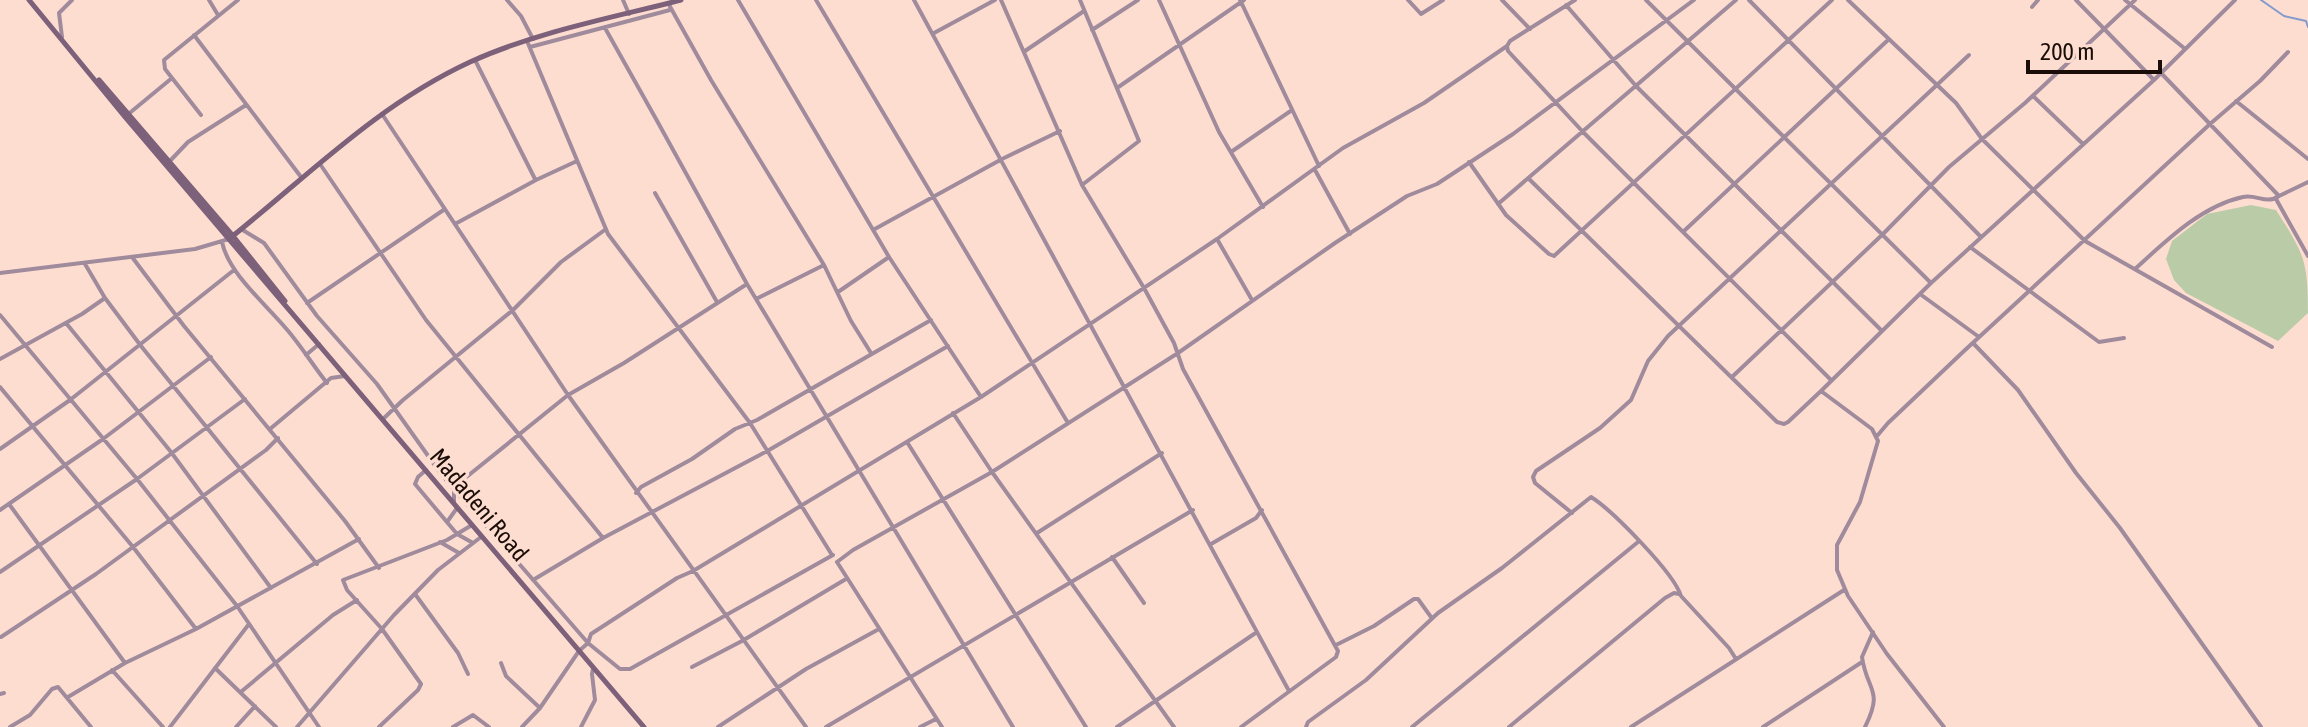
<svg xmlns="http://www.w3.org/2000/svg" width="2308" height="727" viewBox="0 0 2308 727" font-family="'Asap Condensed',sans-serif">
	<style>
		.green { fill: #bacca7 }
		.lines { fill: none; stroke-linecap: round; stroke-linejoin: round }
		.stream { stroke: #839bcc; stroke-width: 2 }
		.street { stroke: #a08b9c; stroke-width: 4 }
		.secondary { stroke: #7d6079; stroke-width: 5 }
		.labels { text-anchor: middle; stroke-width: 7; stroke-linejoin: round; paint-order: stroke }
		.street-label { font-size: 24px; fill: #1a0d08; stroke: #feddd1 }
	</style>
	<rect width="100%" height="100%" fill="#feddd1"/>
	<path class="green" d="M 2251,205 L 2276,210 C 2304,254 2308,260 2308,313 L 2278,341 L 2186,293 L 2174,280 L 2166,259 L 2172,241 L 2207,214 Z"/>
	<g class="lines">
		<path class="stream" d="M 2261,0 L 2284,16 L 2306,21 L 2308,27"/>
		<path class="street" d="M 209,0 L 218,15
			M 507,0 L 521,16 L 533,39
			M 623,0 L 629,14
			M 738,0 L 889,257 L 981,397
			M 816,0 L 1068,423
			M 914,0 L 1289,691
			M 1001,0 L 1082,185 L 1144,288 L 1174,343 L 1183,369 L 1338,651 L 1336,657 L 1241,727
			M 1080,0 L 1139,141 L 1082,185
			M 1159,0 L 1219,132 L 1263,207
			M 1240,0 L 1319,166
			M 1408,0 L 1421,14 L 1443,0
			M 1502,0 L 1530,29
			M 1575,0 L 1510,41 L 1507,46 L 1508,51 L 1583,132 L 1831,380
			M 1646,0 L 1931,283
			M 1749,0 L 1981,237
			M 1848,0 L 1956,103 L 1982,139 L 2085,241 L 2272,347
			M 2125,0 L 2184,48
			M 668,3 L 711,80 L 824,265 L 851,321 L 871,353
			M 1566,5 L 1636,86 L 1882,331
			M 2032,7 L 2038,0
			M 605,28 C 653,113 700,198 747,284 L 1013,727
			M 1092,30 L 1138,0
			M 934,33 L 995,0
			M 194,35 L 301,177
			M 62,37 L 59,13 L 72,0
			M 527,41 L 608,234 L 750,423 L 832,555
			M 530,47 L 670,10
			M 1025,51 L 1084,11
			M 475,60 L 535,179
			M 2161,73 L 2279,196 L 2308,182
			M 2154,80 L 2235,0
			M 1117,88 L 1244,0
			M 2033,96 L 2083,144
			M 2236,101 L 2308,159
			M 382,114 L 568,395 L 806,727
			M 201,115 L 165,69 L 164,60 L 238,0
			M 126,116 L 172,78
			M 1231,152 L 1292,110
			M 169,162 L 188,142 L 246,105
			M 1469,162 L 1506,215 L 1549,254 L 1554,256 L 1832,0
			M 320,164 L 426,320 L 603,538
			M 1315,170 L 1350,234
			M 1529,179 L 1777,422 L 1784,424 L 1788,422 L 1821,391
			M 655,193 L 717,302
			M 2276,199 L 2308,256
			M 1498,204 L 1736,0
			M 455,224 L 536,180 L 577,161
			M 241,229 L 264,243 L 317,316 L 377,384 L 441,474 L 588,643 L 620,669 L 630,669 L 833,555
			M 873,230 L 1002,159 L 1060,131
			M 1684,231 L 1888,40
			M 1217,239 L 1252,300
			M 222,242 C 229,276 272,309 293,337 C 305,352 315,368 327,383
			M 1970,247 L 2099,342 L 2124,338
			M 132,257 L 184,326 L 345,521 L 379,568
			M 85,264 L 105,298 L 141,346 L 317,564
			M 2135,269 C 2166,241 2201,206 2243,197 C 2257,194 2266,205 2279,196
			M 0,273 L 195,249 L 229,239
			M 838,292 L 889,257
			M 1920,294 L 1979,337
			M 756,299 L 824,265
			M 307,303 L 445,209
			M 0,315 L 137,479 L 237,606 L 319,727
			M 66,323 L 171,452 L 271,588
			M 1973,343 L 2018,390 L 2076,473 L 2120,528 L 2261,727
			M 306,355 L 319,344
			M 0,359 L 82,314 L 105,298
			M 1732,377 L 1883,234 L 1949,167 L 2025,103 L 2135,0
			M 0,387 L 133,547 L 196,629
			M 953,413 L 992,472 L 1174,727
			M 383,419 L 403,400 L 513,310 L 561,262 L 606,229
			M 270,429 L 331,378 L 345,376
			M 1877,436 L 1888,423 L 1964,351 L 2210,124 L 2260,81 L 2288,52
			M 907,442 L 1086,727
			M 0,449 L 70,400 L 234,270
			M 426,470 L 418,477 L 415,484 L 457,534 L 473,543
			M 636,493 L 641,487 L 692,459 L 735,429 L 757,420 L 931,320
			M 454,503 L 454,487 L 568,395 L 624,363 L 747,284
			M 9,504 L 125,663
			M 0,510 L 103,439 L 211,357
			M 1572,513 L 1535,483 L 1533,477 L 1536,471 L 1600,428 L 1631,400 L 1648,361 L 1668,336 L 1969,55
			M 447,522 L 457,508
			M 1037,533 L 1162,453
			M 440,542 L 459,553
			M 1211,544 L 1256,518 L 1262,510
			M 1112,557 L 1144,603
			M 837,562 L 853,550 L 992,472 L 1178,353 L 1335,243 L 1407,196 L 1437,184 L 1513,134 L 1694,0
			M 837,562 L 942,727
			M 0,572 L 137,479 L 245,399
			M 533,580 L 603,538 L 769,450 L 948,346
			M 415,594 L 458,653 L 468,674
			M 1,637 L 96,574 L 266,450 L 278,438
			M 1336,645 L 1374,626 L 1414,599 L 1418,599 L 1431,617
			M 501,663 L 506,676 L 540,708
			M 692,667 L 742,641 L 846,579
			M 215,668 L 276,727
			M 112,670 L 163,727
			M 242,691 L 333,615 L 357,600
			M 0,694 L 4,693
			M 68,697 L 125,663 L 196,629 L 359,539
			M 10,727 L 30,715 L 52,689 L 58,687 L 91,727
			M 170,727 L 249,624
			M 236,727 L 255,706
			M 297,727 L 394,615 L 438,570 L 481,537
			M 379,727 L 418,690 L 421,684 L 382,629 L 347,590 L 343,580 L 447,540 L 472,525
			M 453,727 L 473,715 L 489,727
			M 522,727 L 540,708 L 579,651 L 588,643 L 591,634 L 677,578 L 693,571 L 981,397 L 1217,239 L 1343,148 L 1424,103 L 1507,46
			M 581,727 L 595,700 L 592,674 L 593,669
			M 718,727 L 806,669 L 879,629
			M 826,727 L 1193,510
			M 920,727 L 936,719
			M 1117,727 L 1257,632
			M 1306,727 L 1308,722 L 1366,680 L 1438,613 L 1502,568 L 1591,497 C 1612,510 1674,573 1681,596 L 1729,648 L 1736,659
			M 1412,727 L 1638,542
			M 1509,727 L 1665,598 L 1674,593 L 1679,594
			M 1631,727 L 1844,590
			M 1763,727 L 1862,662
			M 1865,727 C 1884,689 1867,692 1862,657 L 1873,632
			M 1944,727 L 1887,654 L 1848,596 L 1837,570 L 1837,545 L 1860,502 L 1878,441 L 1872,429 L 1821,391 L 1931,283 L 2154,80 L 2076,0"/>
		<path class="secondary" d="M 29,0 L 125,117 L 644,727
			M 99,80 L 233,236 L 285,301
			M 229,239 C 308,176 377,105 470,62 C 536,32 611,18 681,0"/>
	</g>
	<g class="labels">
		<g class="street-label">
			<text transform="translate(479 505) rotate(50)" y="8">Madadeni Road</text>
		</g>
	</g>
	<path d="M2028 60v12h132v-12" fill="none" stroke="#1a0d08" stroke-width="4"/>
	<text x="2040" y="60" font-size="24" fill="#1a0d08" stroke="#feddd1" stroke-width="6" paint-order="stroke">200 m</text>
</svg>
